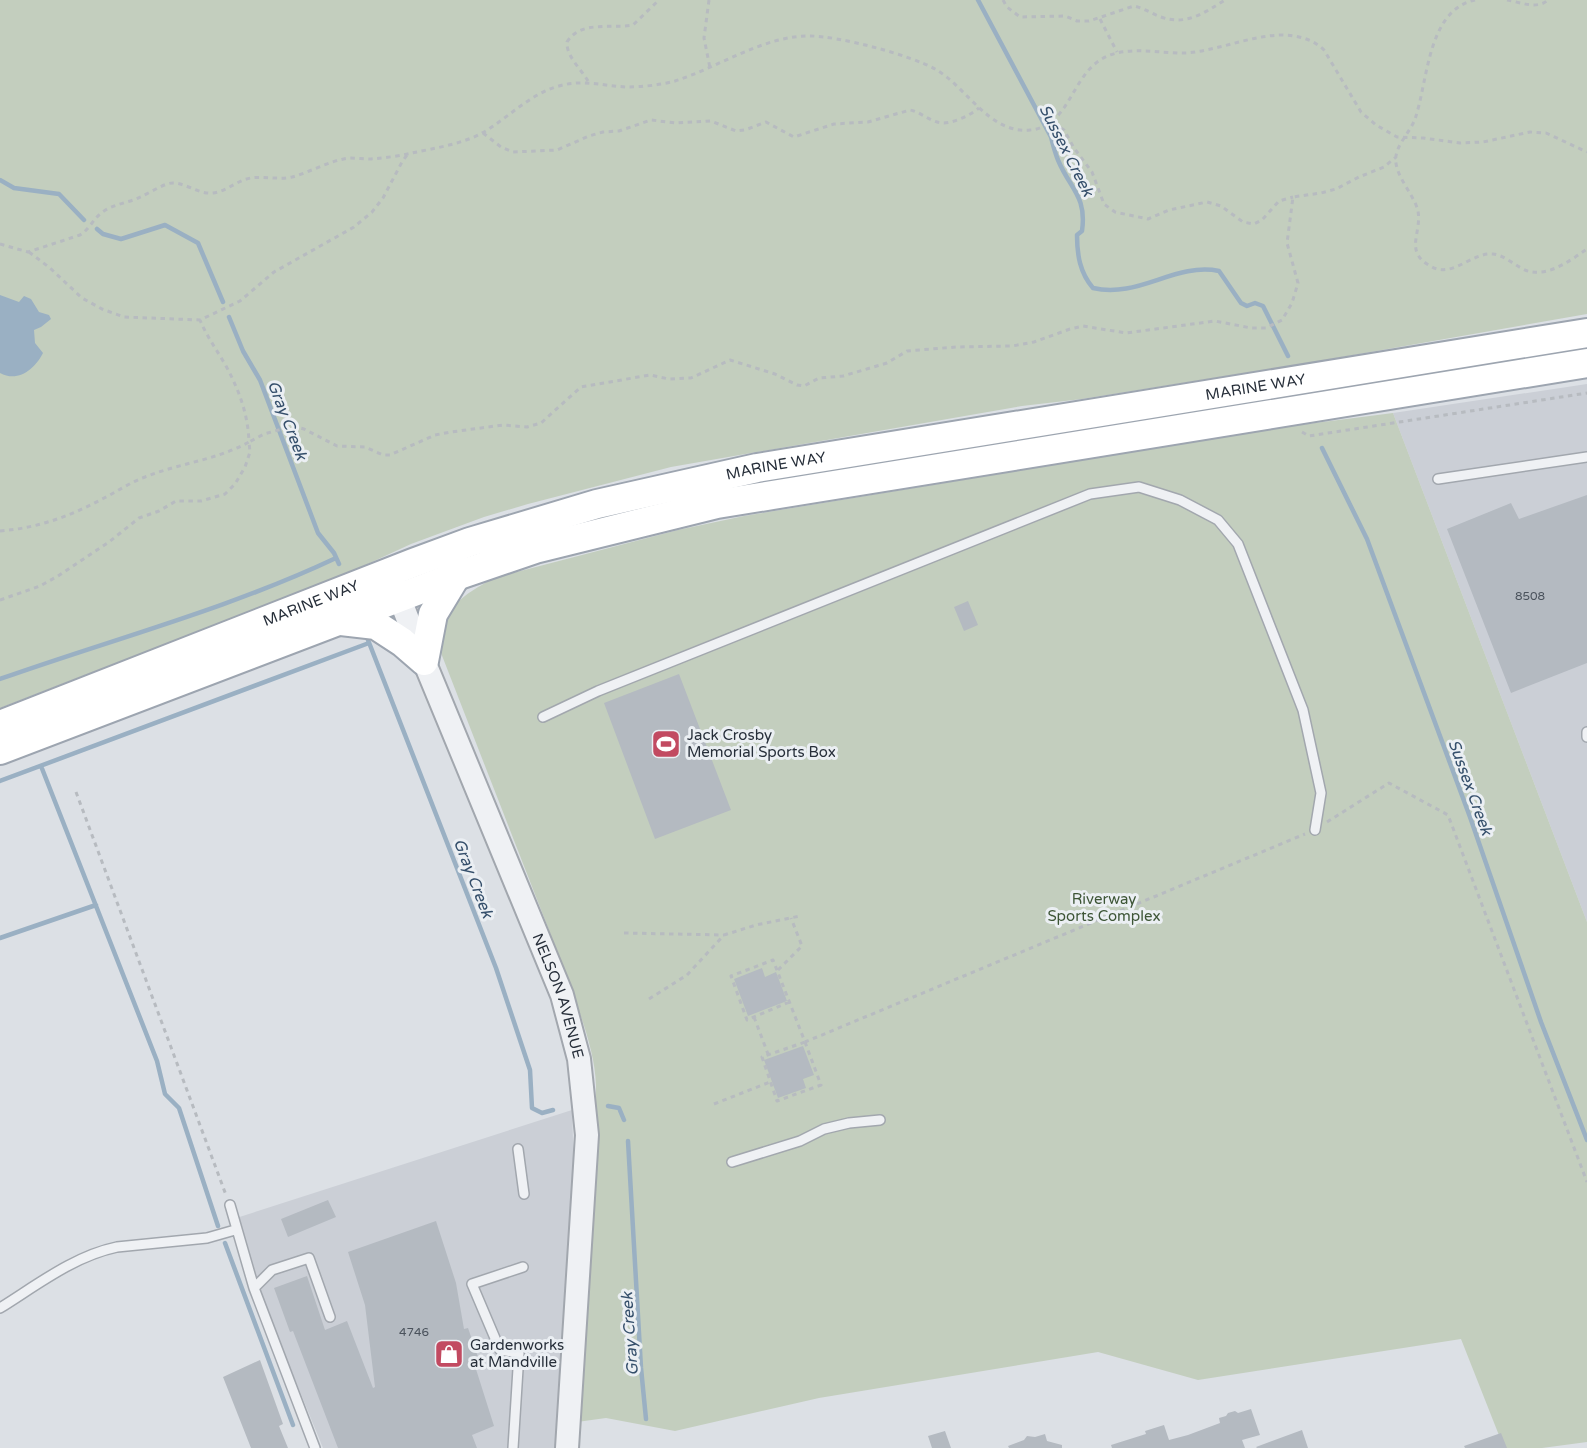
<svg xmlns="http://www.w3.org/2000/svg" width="1587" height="1448" viewBox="0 0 1587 1448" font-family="'Varela Round',sans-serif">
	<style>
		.built { fill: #cbcfd6 }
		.green { fill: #c3cebe }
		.water { fill: #9ab0c3 }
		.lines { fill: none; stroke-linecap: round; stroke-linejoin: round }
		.stream { stroke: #9ab0c3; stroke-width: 4.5 }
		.building { fill: #b4bac1 }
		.service-casing { stroke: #a2a7ae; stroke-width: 12 }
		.tertiary-casing { stroke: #a2a7ae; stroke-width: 26 }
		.primary-casing { stroke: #9da5b0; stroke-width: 32 }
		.path { stroke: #b7bbc0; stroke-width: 3; stroke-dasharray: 4.5 4.5; stroke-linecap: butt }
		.service { stroke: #eff1f4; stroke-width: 9 }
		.tertiary { stroke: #eff1f4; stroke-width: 22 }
		.primary { stroke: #fff; stroke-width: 28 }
		.labels { text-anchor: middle; stroke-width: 6; stroke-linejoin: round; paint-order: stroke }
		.number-label { font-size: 12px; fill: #4a525c }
		.street-label { font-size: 15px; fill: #272f3a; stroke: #ebeff3 }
		.poi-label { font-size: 15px; fill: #272f3a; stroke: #ebeff3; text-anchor: start }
		.park-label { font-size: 15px; fill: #3d5536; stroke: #ebeff3 }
		.water-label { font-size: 16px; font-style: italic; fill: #354f6b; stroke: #ebeff3 }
	</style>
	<rect width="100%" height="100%" fill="#dce0e5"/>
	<path class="built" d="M 1587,384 L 1587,922 L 1393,413 Z
		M 572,1110 L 574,1171 L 557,1448 L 323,1448 L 230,1220 Z"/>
	<path class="green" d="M 0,0 L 1587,0 L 1587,314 L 1308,363 L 1082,399 L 1022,406 L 671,467 L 528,504 L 484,517 L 411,544 L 346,574 L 0,708 Z
		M 1393,413 L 1587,922 L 1587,1442 L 1542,1448 L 1504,1448 L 1461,1339 L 1198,1380 L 1098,1352 L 819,1398 L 675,1431 L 606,1418 L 577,1422 L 596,1123 C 595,1110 596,1097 596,1085 C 595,1050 579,1012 568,979 L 441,653 C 437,611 461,596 494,578 L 678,530 L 744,516 L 1276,428 Z"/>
	<path class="water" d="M 0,295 L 19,302 L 24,296 L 31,299 L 39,312 L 49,315 L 51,319 L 41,327 L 34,330 L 35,343 L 43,353 C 35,369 18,383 0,373 Z"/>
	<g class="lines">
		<path class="stream" d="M 978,0 L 1051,137 C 1053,145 1055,153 1058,160 C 1070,189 1087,196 1082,231 L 1077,235 C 1077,255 1080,273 1093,288 C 1138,299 1175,262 1219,271 L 1241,303 L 1247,306 L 1255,303 L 1263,306 L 1288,356
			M 0,180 L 14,188 L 59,194 L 84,220
			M 97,229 L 103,234 L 121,239 L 165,225 L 198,243 L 223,302
			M 229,317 L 243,351 L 260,380 L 318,533 L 334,553 L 339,564
			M 1322,448 L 1367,539 L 1470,817 L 1541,1022 L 1587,1140
			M 368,640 L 496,968 L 530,1070 L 532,1108 L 542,1113 L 553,1110
			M 0,679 C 113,639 228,609 336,558
			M 41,766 L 157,1061 L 165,1094 L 179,1108 L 218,1226
			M 0,781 L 369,643
			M 0,938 L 96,905
			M 608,1106 L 619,1108 L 624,1120
			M 628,1141 L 641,1368 L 646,1419
			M 225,1243 L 293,1425"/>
	</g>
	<path class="building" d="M 1587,495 L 1587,663 L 1511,693 L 1447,529 L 1511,503 L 1519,519 Z
		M 968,601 L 978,625 L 964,631 L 954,607 Z
		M 679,674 L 731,810 L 655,839 L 604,703 Z
		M 762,968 L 765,977 L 776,972 L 787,1001 L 748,1016 L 734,979 Z
		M 803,1046 L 814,1075 L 803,1079 L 806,1088 L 778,1098 L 764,1060 Z
		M 328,1200 L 336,1217 L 288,1237 L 281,1219 Z
		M 436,1221 L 456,1283 L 464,1329 L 468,1328 L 480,1363 L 475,1366 L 494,1426 L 472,1435 L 477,1448 L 338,1448 L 293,1331 L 290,1332 L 274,1288 L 307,1276 L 325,1330 L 347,1321 L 373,1388 L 375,1387 L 365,1305 L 348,1252 Z
		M 260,1360 L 283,1424 L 279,1426 L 288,1448 L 251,1448 L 223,1377 Z
		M 1251,1409 L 1260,1435 L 1242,1440 L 1245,1448 L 1112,1448 L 1111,1445 L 1146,1434 L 1145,1431 L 1164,1425 L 1169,1440 L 1188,1435 L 1220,1423 L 1219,1418 L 1226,1416 L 1228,1413 L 1235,1411 L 1238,1413 Z
		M 1302,1430 L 1308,1448 L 1257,1448 L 1256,1447 Z
		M 945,1431 L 951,1448 L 932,1448 L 928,1436 Z
		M 1501,1433 L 1507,1448 L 1465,1448 L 1464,1446 Z
		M 1045,1434 L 1047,1441 L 1062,1445 L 1062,1448 L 1009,1448 L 1008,1446 L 1024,1440 L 1027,1436 L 1035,1437 Z"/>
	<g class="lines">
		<g class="service-casing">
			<path id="service" d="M 1438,479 L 1587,457
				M 543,717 L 598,691 L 1090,494 L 1139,487 L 1180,500 L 1218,520 L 1238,544 L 1303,710 L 1321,793 L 1315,830
				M 1587,732 L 1587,737
				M 518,1149 L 524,1194
				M 732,1162 L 800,1141 L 824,1129 L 849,1123 L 880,1120
				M 230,1205 L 254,1288
				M 0,1308 C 37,1285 74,1256 117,1247 L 207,1238 L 235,1230
				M 315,1448 L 254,1288 L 272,1270 L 309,1258 L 330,1317
				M 513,1448 L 519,1353 L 500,1350 L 472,1284 L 523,1267"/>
		</g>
		<g class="tertiary-casing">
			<g id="tertiary">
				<path id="s1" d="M 393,581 L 424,661 L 562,995 L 579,1059 L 587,1135 L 567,1448"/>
			</g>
		</g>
		<g class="primary-casing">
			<g id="primary">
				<path d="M 341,621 L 376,625 L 402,642 L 424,661 L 433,614 L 456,576"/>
				<path id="s2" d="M 0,725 L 413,563 L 470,542 L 597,504 L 757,468 L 1587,333"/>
				<path d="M 0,750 L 456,576 L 535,549 L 717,504 L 1587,363"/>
			</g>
		</g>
		<path class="path" d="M 709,0 L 704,38 L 710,68
			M 1003,0 L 1007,7 L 1020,17 L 1065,16 L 1077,21 L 1089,21 L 1134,6 C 1144,8 1152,14 1161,17 C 1186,26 1204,13 1225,0
			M 1475,0 C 1427,10 1428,82 1415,119 C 1410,132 1398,143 1396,156 C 1393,174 1414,194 1418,211 C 1422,234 1403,252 1432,267 C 1453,278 1472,252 1493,254 C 1503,255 1512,263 1521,268 C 1543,281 1568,262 1587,249
			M 1507,0 C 1520,2 1537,10 1548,0
			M 1100,19 L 1117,52
			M 588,81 C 581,69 566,56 567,42 C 581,20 611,29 633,25 L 659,0
			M 1053,123 L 1064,130 L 1074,148 L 1092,172 L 1104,204 L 1115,212 L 1148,219 L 1169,210 L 1207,202 L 1221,206 L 1243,222 L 1254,224 L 1262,220 L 1279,201 L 1293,197
			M 483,133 L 501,147 L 513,152 L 557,150 L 589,136 L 603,132 L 619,131 L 651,120 L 676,123 L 711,121 L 736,131 L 745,130 L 766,122 L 794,137 L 834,124 L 868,122 L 910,110 C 920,112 927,119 937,122 C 949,126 969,116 979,108
			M 0,244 L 28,252 L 80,235 C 90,229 94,217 104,211 C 113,205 125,203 136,199 C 146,195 156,188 167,184 C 182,179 197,195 213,193 C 226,192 237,180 251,178 C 264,176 279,180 292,177 C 311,172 330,160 350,158 C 357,158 364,159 371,159 C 384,158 399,156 412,153 C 435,148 463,144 484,132 C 509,117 530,94 559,86 C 583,79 603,86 627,87 C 641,87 661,85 675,81 C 717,68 765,35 810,36 C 839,36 910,55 935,69 C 967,87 989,134 1030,130 C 1068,127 1071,79 1100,60 C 1125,44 1158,54 1187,53 C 1219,50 1249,36 1281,35 C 1297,35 1313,39 1324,50 L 1361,112 L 1376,125 L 1397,137 L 1423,138 L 1460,143 L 1483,142 L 1530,132 L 1546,133 L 1587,152
			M 29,252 L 50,268 L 82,298 L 102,309 L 124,317 L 200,320 L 240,301 L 274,272 L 354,227 L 372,212 L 383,198 L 402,162 L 407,155
			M 1302,432 L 1309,436 L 1587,393
			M 0,531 C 38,528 71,516 104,498 C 118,491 131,482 145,477 C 180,463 217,460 249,442 C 248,414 239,390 226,366 C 217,350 207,337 200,320
			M 0,600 L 40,586 L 58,576 L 109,542 L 139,518 L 159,511 L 176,501 L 201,501 L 225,494 L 235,484 L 245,467 L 250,452 L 249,442 L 264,434 L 293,426 L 304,429 L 337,446 L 365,447 L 383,455 L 390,455 L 435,435 L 451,432 L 503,425 L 527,427 L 541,423 L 581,387 L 650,375 L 669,379 L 691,378 L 730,360 L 775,374 L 797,385 L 804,386 L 819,378 L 843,376 L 887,363 L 907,351 L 956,347 L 1012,346 L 1034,342 L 1070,329 L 1083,326 L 1126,333 L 1215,321 L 1251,328 L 1266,328 L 1282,320 L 1292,303 L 1298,283 L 1287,243 L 1293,197 L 1321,193 L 1336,189 L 1359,177 L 1384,167 L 1396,157
			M 76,792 L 226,1195
			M 1327,822 L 1389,783 L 1448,815 L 1587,1182
			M 624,933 L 724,935
			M 778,970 L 802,946 L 791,918
			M 649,999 L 687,975 L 724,935 L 756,925 L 800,916
			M 789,1002 L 747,1020 L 731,976 L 773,960 L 805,1042 L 1305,834
			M 754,1017 L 768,1054
			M 805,1042 L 821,1085 L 777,1101 L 762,1057 Z
			M 714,1104 L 770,1082"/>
		<use href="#service" class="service"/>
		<use href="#tertiary" class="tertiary"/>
		<use href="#primary" class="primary"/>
	</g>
	<defs>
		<g id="stadium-square" transform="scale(1.5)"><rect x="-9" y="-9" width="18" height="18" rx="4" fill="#c24a61" stroke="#ebeff3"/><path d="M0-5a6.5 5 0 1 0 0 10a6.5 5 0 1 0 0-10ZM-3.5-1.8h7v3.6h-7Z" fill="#fff"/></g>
		<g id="shop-square" transform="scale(1.5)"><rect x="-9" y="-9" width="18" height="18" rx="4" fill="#c24a61" stroke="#ebeff3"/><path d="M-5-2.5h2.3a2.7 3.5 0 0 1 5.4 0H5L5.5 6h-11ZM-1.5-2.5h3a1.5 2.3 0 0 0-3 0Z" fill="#fff"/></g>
	</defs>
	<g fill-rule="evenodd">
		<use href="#stadium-square" x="666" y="744"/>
		<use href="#shop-square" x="449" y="1354"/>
	</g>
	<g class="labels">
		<g class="number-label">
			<text x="1530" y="600">8508</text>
			<text x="414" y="1336">4746</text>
		</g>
		<g class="street-label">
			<text dy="5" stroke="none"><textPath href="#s2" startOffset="1306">MARINE WAY</textPath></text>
			<text dy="5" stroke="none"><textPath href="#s2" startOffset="820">MARINE WAY</textPath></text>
			<text dy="5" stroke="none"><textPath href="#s2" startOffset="334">MARINE WAY</textPath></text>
			<text dy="5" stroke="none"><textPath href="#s1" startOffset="447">NELSON AVENUE</textPath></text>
		</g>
		<g class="poi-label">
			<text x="687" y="740">Jack Crosby<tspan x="687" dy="17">Memorial Sports Box</tspan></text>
			<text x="470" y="1350">Gardenworks<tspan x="470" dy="17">at Mandville</tspan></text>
		</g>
		<g class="park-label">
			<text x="1104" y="904">Riverway<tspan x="1104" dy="17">Sports Complex</tspan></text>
		</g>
		<g class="water-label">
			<text transform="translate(1067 150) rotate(63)" y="6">Sussex Creek</text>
			<text transform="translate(288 420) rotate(69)" y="6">Gray Creek</text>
			<text transform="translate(1471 787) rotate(70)" y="6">Sussex Creek</text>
			<text transform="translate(474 878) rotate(69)" y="6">Gray Creek</text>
			<text transform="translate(629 1334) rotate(-94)" y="6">Gray Creek</text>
		</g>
	</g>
</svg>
